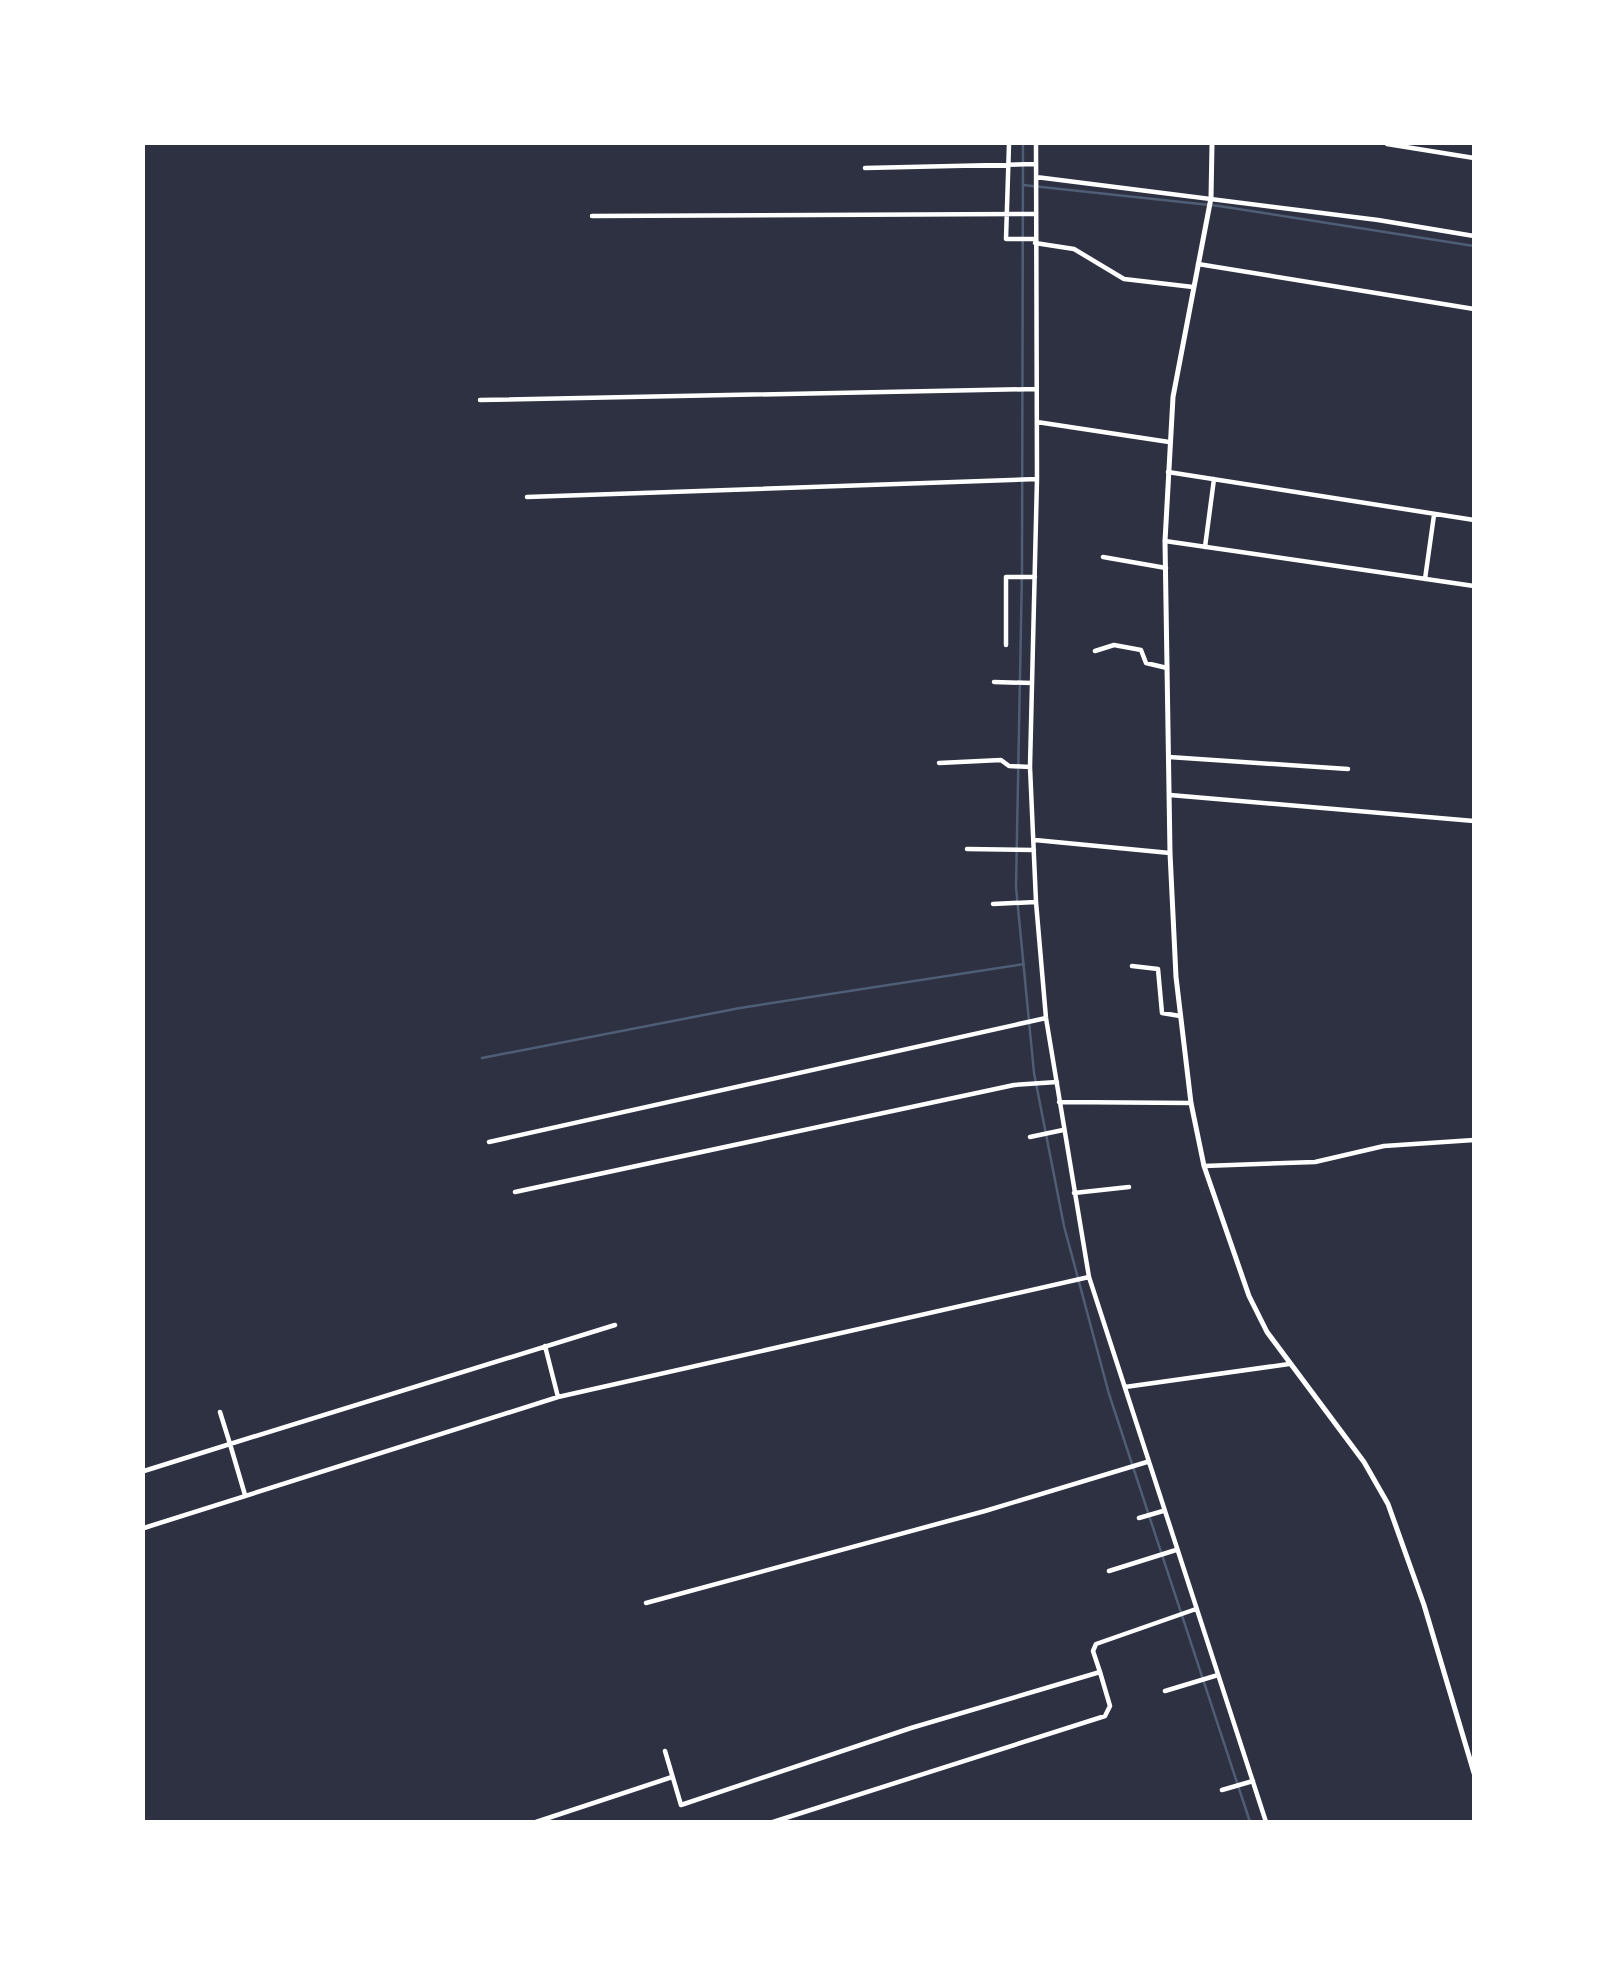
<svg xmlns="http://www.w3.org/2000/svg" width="1617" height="1965" viewBox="0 0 1617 1965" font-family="'Sofia Sans Condensed',sans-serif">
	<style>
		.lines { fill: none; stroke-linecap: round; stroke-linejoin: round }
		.stream { stroke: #4f5d75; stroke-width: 2.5 }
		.minor { stroke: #fff; stroke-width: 4.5 }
		.tertiary { stroke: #fff; stroke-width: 5 }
	</style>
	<rect width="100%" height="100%" fill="#2d3142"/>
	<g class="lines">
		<path class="stream" d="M 1023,144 L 1022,571 L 1016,887 L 1034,1073 L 1064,1226 L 1109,1394 L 1250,1822
			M 1023,185 L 1219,206 L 1474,246
			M 482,1058 L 740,1008 L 1024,964"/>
		<path class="minor" d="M 1009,144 L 1006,239 L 1035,239
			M 1036,144 L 1037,479 L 1030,767 L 1036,902 L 1046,1018 L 1089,1277 L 1266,1822
			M 1387,144 L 1474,158
			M 865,168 L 1035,164
			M 1036,177 L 1378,220 L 1474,236
			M 592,216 L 1035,214
			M 1035,243 L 1074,249 L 1124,279 L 1193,287
			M 1198,264 L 1474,309
			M 480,400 L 1035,389
			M 1037,422 L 1169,442
			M 1168,472 L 1474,520
			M 527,497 L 1037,479
			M 1165,541 L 1474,586
			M 1205,547 L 1214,479
			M 1103,557 L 1166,568
			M 1425,579 L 1434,515
			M 1006,645 L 1006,577 L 1035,577
			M 1095,651 L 1114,645 L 1141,650 L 1146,663 L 1167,668
			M 994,682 L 1032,683
			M 1169,757 L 1348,769
			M 939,763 L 1001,760 L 1009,766 L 1030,767
			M 1170,795 L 1474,821
			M 1035,840 L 1170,853
			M 967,849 L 1034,850
			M 993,904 L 1036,902
			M 1132,966 L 1158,969 L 1162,1013 L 1180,1016
			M 1059,1102 L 1191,1103
			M 1030,1137 L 1063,1130
			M 489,1142 L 1046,1018
			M 1204,1166 L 1315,1162 L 1384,1146 L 1474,1140
			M 515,1192 L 1014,1085 L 1057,1082
			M 1074,1193 L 1129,1187
			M 545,1346 L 558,1397
			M 1125,1387 L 1289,1364
			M 144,1471 L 230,1444 L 220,1412
			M 245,1495 L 230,1444 L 615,1325
			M 1139,1518 L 1163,1511
			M 144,1528 L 558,1397 L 1089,1277
			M 1109,1571 L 1176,1550
			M 646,1603 L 985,1511 L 1147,1462
			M 1165,1691 L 1218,1675
			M 665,1751 L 681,1805 L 911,1728 L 1100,1672 L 1093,1651 L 1096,1644 L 1196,1609
			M 1222,1790 L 1253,1781
			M 536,1822 L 672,1777
			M 773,1822 L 1105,1716 L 1110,1706 L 1100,1672"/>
		<path class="tertiary" d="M 1212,144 L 1211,198 L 1173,397 L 1165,541 L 1170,853 L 1176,977 L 1191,1103 L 1204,1166 L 1249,1296 L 1267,1332 L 1364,1462 L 1388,1504 L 1424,1605 L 1474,1773"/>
	</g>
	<rect width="1617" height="1965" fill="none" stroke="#ffffff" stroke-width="290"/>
</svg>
